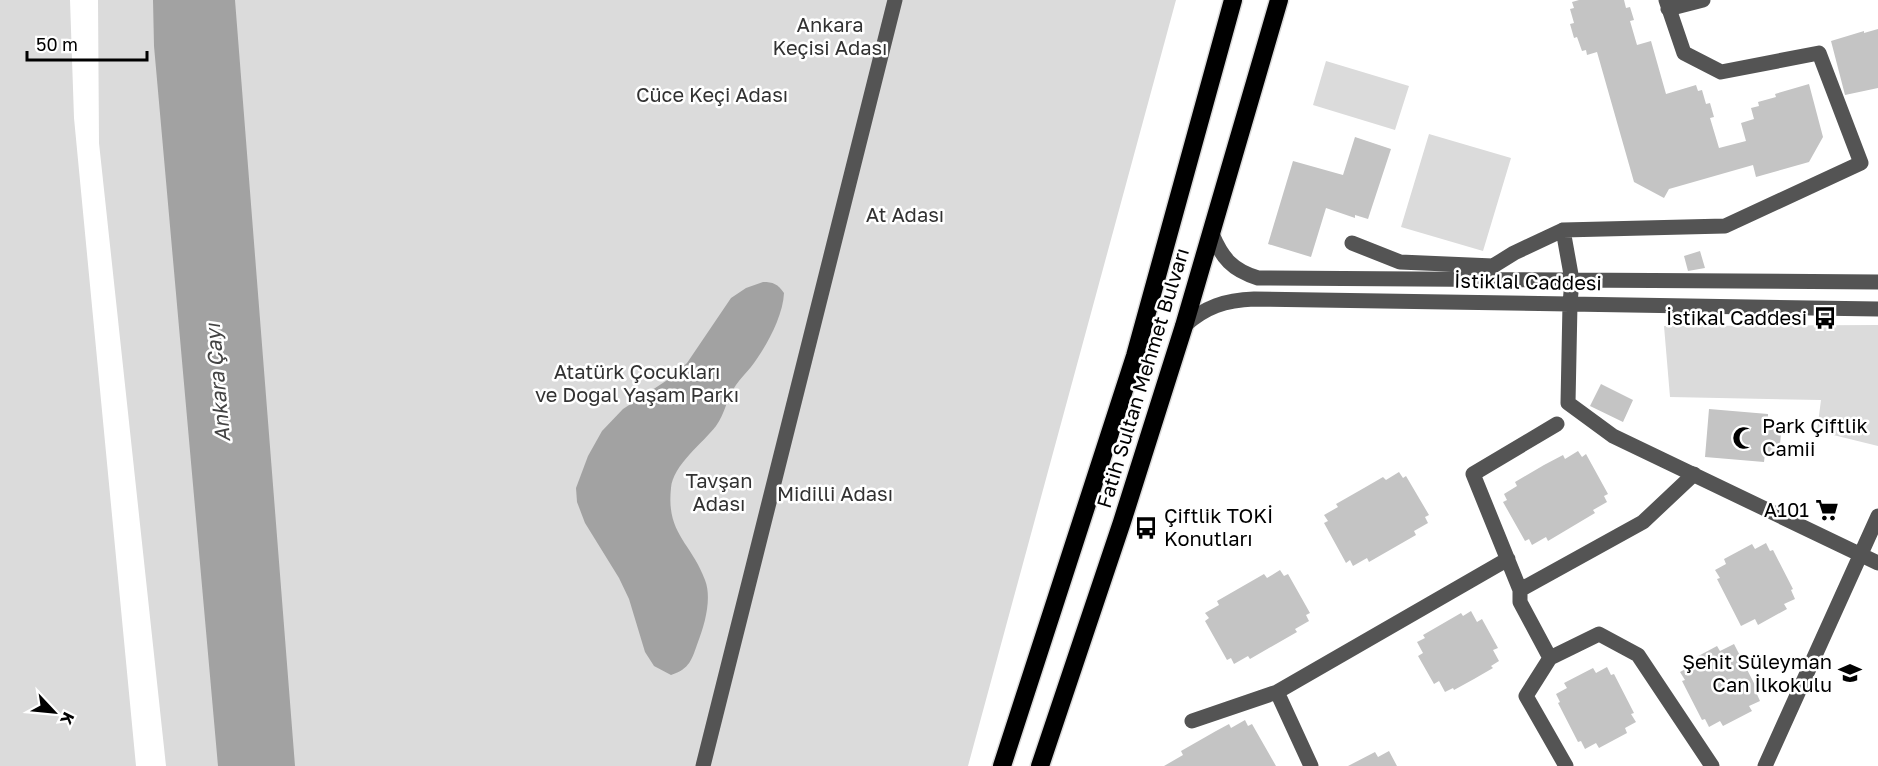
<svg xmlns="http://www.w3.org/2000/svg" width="1878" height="766" viewBox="0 0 1878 766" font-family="'Golos Text',sans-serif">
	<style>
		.green { fill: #dbdbdb }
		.water { fill: #a2a2a2 }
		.building { fill: #c4c4c4 }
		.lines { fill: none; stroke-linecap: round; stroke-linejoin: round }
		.highway-casing { stroke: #dbdbdb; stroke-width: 21 }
		.minor { stroke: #545454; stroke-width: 15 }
		.highway { stroke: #000; stroke-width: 18 }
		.labels { text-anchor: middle; stroke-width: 5; stroke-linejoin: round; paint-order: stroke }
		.park-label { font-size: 20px; fill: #323232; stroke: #fff }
		.street-label { font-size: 20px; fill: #000; stroke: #fff }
		.poi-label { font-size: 20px; fill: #000; stroke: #fff; text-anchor: end }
		.water-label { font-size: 21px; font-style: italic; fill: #434343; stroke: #fff }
	</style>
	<rect width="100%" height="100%" fill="#fff"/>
	<path class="green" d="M 0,0 L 70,0 L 74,118 L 136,766 L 0,766 Z
		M 98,0 L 1176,0 L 968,766 L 166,766 L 99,143 Z
		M 1326,61 L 1409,86 L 1395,130 L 1313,105 Z
		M 1429,134 L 1511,158 L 1483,251 L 1401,227 Z
		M 1878,325 L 1878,446 L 1817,431 L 1821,400 L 1670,397 L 1664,326 Z"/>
	<path class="water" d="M 153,0 L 235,0 L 295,766 L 218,766 L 154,46 Z
		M 763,282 C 773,282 778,284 784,293 C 783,317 765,349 751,367 C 746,373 740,379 736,385 C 727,397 725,414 716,426 C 703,443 673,465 671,488 C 666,534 691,542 705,580 C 712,598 705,624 698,642 C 692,659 690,669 671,675 L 654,666 L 645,652 L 629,599 L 619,578 L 585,523 L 577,502 L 576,488 L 588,456 L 602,431 L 623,409 L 672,377 L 687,363 L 731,298 L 746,288 Z"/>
	<path class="building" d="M 1579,0 L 1624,0 L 1626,8 L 1630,7 L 1634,20 L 1630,21 L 1637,45 L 1651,41 L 1666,94 L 1696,85 L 1698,91 L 1702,90 L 1706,104 L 1710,103 L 1714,117 L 1710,118 L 1719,148 L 1746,141 L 1741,123 L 1754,119 L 1751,108 L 1759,106 L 1758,102 L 1776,97 L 1775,94 L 1809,84 L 1823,137 L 1809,162 L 1756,177 L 1753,165 L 1669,189 L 1664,198 L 1634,182 L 1597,52 L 1587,55 L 1586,50 L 1582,51 L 1577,37 L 1574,38 L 1570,24 L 1574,23 L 1570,9 L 1574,8 L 1572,2 Z
		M 1878,29 L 1878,88 L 1845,95 L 1831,41 L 1864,31 L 1864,33 Z
		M 1355,137 L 1391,149 L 1368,219 L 1355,215 L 1355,218 L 1326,208 L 1311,257 L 1268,244 L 1293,161 L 1343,175 Z
		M 1700,251 L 1705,268 L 1688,271 L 1684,256 Z
		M 1601,384 L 1633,400 L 1623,422 L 1590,406 Z
		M 1709,409 L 1768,414 L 1768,421 L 1782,422 L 1779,456 L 1765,454 L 1764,462 L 1705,457 Z
		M 1578,451 L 1582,457 L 1586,454 L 1608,494 L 1604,496 L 1607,502 L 1593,510 L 1595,513 L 1548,541 L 1546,537 L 1532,545 L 1529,539 L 1525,541 L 1503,502 L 1507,500 L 1504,494 L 1517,486 L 1515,482 L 1544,465 L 1563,455 L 1565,459 Z
		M 1399,472 L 1403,478 L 1406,476 L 1429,515 L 1425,517 L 1428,523 L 1414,531 L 1416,535 L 1369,562 L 1367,558 L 1353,566 L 1350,560 L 1346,563 L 1324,523 L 1328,521 L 1324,515 L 1338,507 L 1336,504 L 1364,488 L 1383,477 L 1386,480 Z
		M 1766,543 L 1770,551 L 1773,550 L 1793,589 L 1791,590 L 1795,599 L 1784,604 L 1787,609 L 1758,625 L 1755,619 L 1741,626 L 1717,579 L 1720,578 L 1715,570 L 1726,564 L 1724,559 L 1752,544 L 1755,549 Z
		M 1280,570 L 1284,576 L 1288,574 L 1310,613 L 1306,615 L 1309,621 L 1295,629 L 1297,632 L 1250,659 L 1248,656 L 1234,664 L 1231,658 L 1227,660 L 1205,621 L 1209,618 L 1205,613 L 1219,605 L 1217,601 L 1264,574 L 1267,578 Z
		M 1471,611 L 1477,622 L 1482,619 L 1498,648 L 1493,650 L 1499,661 L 1491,666 L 1493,668 L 1474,679 L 1454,690 L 1453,688 L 1445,692 L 1439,681 L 1434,684 L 1418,656 L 1423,653 L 1417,642 L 1425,638 L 1423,635 L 1461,613 L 1463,616 Z
		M 1734,644 L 1758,691 L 1756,692 L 1760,701 L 1749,706 L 1752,711 L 1723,726 L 1720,721 L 1709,727 L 1705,719 L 1702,720 L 1682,681 L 1685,680 L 1680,672 L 1691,666 L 1689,661 L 1717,646 L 1720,651 Z
		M 1607,667 L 1611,675 L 1614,674 L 1634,713 L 1631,714 L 1636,722 L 1625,728 L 1627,733 L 1599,748 L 1596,743 L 1585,749 L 1581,741 L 1578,742 L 1558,703 L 1560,702 L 1556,694 L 1567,688 L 1564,683 L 1593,668 L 1596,673 Z
		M 1245,720 L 1248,726 L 1252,724 L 1276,766 L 1164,766 L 1183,755 L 1181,751 L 1216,731 L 1229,724 L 1231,728 Z
		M 1389,751 L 1397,766 L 1348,766 L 1375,752 L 1378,757 Z"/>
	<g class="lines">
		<g class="highway-casing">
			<path id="highway" d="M 1002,766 L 1135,356 L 1233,0
				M 1040,766 L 1122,522 L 1184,326 L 1279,0"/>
		</g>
		<path class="minor" d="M 1668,9 L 1703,0
			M 1563,230 L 1572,280 L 1570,304 L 1568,403 L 1613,436 L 1878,563
			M 1212,234 C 1222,258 1232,270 1258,278 L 1878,282
			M 1352,243 L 1400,262 L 1493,266 L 1514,253 L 1563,230 L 1725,226 L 1861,163 L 1819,53 L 1721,72 L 1684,53 L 1666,0
			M 1184,326 C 1205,307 1225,300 1254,299 L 1878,309
			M 1520,590 L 1643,522 L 1694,474
			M 1550,658 L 1520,602 L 1520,590 L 1473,474 L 1557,424
			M 1277,692 L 1311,766
			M 1192,721 L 1277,692 L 1508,559
			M 703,766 L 895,0
			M 1566,766 L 1526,696 L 1550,658 L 1599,634 L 1638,655 L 1712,766
			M 1765,766 L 1878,516"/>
		<use href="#highway" class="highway"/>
	</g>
	<defs>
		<g id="bus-bare" transform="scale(1.8)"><path d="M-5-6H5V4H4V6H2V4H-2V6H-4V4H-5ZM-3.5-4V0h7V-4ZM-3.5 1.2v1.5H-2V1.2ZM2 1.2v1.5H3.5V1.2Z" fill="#000" stroke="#fff" stroke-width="2.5" paint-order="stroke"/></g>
		<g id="mosque-bare" transform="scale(1.8)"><path d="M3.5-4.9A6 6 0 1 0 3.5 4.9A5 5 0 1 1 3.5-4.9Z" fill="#000" stroke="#fff" stroke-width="2.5" paint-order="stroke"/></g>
		<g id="supermarket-bare" transform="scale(1.8)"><path d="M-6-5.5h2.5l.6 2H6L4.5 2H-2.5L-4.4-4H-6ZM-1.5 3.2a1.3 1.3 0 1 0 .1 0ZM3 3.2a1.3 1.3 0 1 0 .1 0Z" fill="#000" stroke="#fff" stroke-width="2.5" paint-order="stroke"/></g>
		<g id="school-bare" transform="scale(1.8)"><path d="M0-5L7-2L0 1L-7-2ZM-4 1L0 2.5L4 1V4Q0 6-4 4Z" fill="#000" stroke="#fff" stroke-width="2.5" paint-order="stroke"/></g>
	</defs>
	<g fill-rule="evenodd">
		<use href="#bus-bare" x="1825" y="318"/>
		<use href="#mosque-bare" x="1744" y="438"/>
		<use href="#supermarket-bare" x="1827" y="510"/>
		<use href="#bus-bare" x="1146" y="528"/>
		<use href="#school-bare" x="1850" y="673"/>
	</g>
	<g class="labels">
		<g class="park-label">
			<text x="830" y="32">Ankara<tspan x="830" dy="23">Keçisi Adası</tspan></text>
			<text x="712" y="102">Cüce Keçi Adası</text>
			<text x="905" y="222">At Adası</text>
			<text x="637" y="379">Atatürk Çocukları<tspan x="637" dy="23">ve Doğal Yaşam Parkı</tspan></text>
			<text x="719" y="488">Tavşan<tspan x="719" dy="23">Adası</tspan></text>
			<text x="835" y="501">Midilli Adası</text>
		</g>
		<g class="street-label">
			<text transform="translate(1528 282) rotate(1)" y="7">İstiklal Caddesi</text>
			<text transform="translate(1143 378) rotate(-73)" y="7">Fatih Sultan Mehmet Bulvarı</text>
		</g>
		<g class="poi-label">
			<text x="1807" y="325">İstikal Caddesi</text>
			<text x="1762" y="433" text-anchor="start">Park Çiftlik<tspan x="1762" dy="23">Camii</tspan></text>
			<text x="1809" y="517">A101</text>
			<text x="1164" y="523" text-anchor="start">Çiftlik TOKİ<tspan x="1164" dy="23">Konutları</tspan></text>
			<text x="1832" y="669">Şehit Süleyman<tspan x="1832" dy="23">Can İlkokulu</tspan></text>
		</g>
		<g class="water-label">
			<text transform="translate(218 383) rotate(-95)" y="7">Ankara Çayı</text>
		</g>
	</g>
	<g transform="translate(54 712) rotate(116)" stroke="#ffffff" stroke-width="4.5" paint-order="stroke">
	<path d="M0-4.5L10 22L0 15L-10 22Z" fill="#000000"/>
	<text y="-9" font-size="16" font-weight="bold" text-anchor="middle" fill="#000000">K</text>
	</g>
	<path d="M27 51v9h120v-9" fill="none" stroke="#000000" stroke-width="3"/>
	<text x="36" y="51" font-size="18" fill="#000000" stroke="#ffffff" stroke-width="4.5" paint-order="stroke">50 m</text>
</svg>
